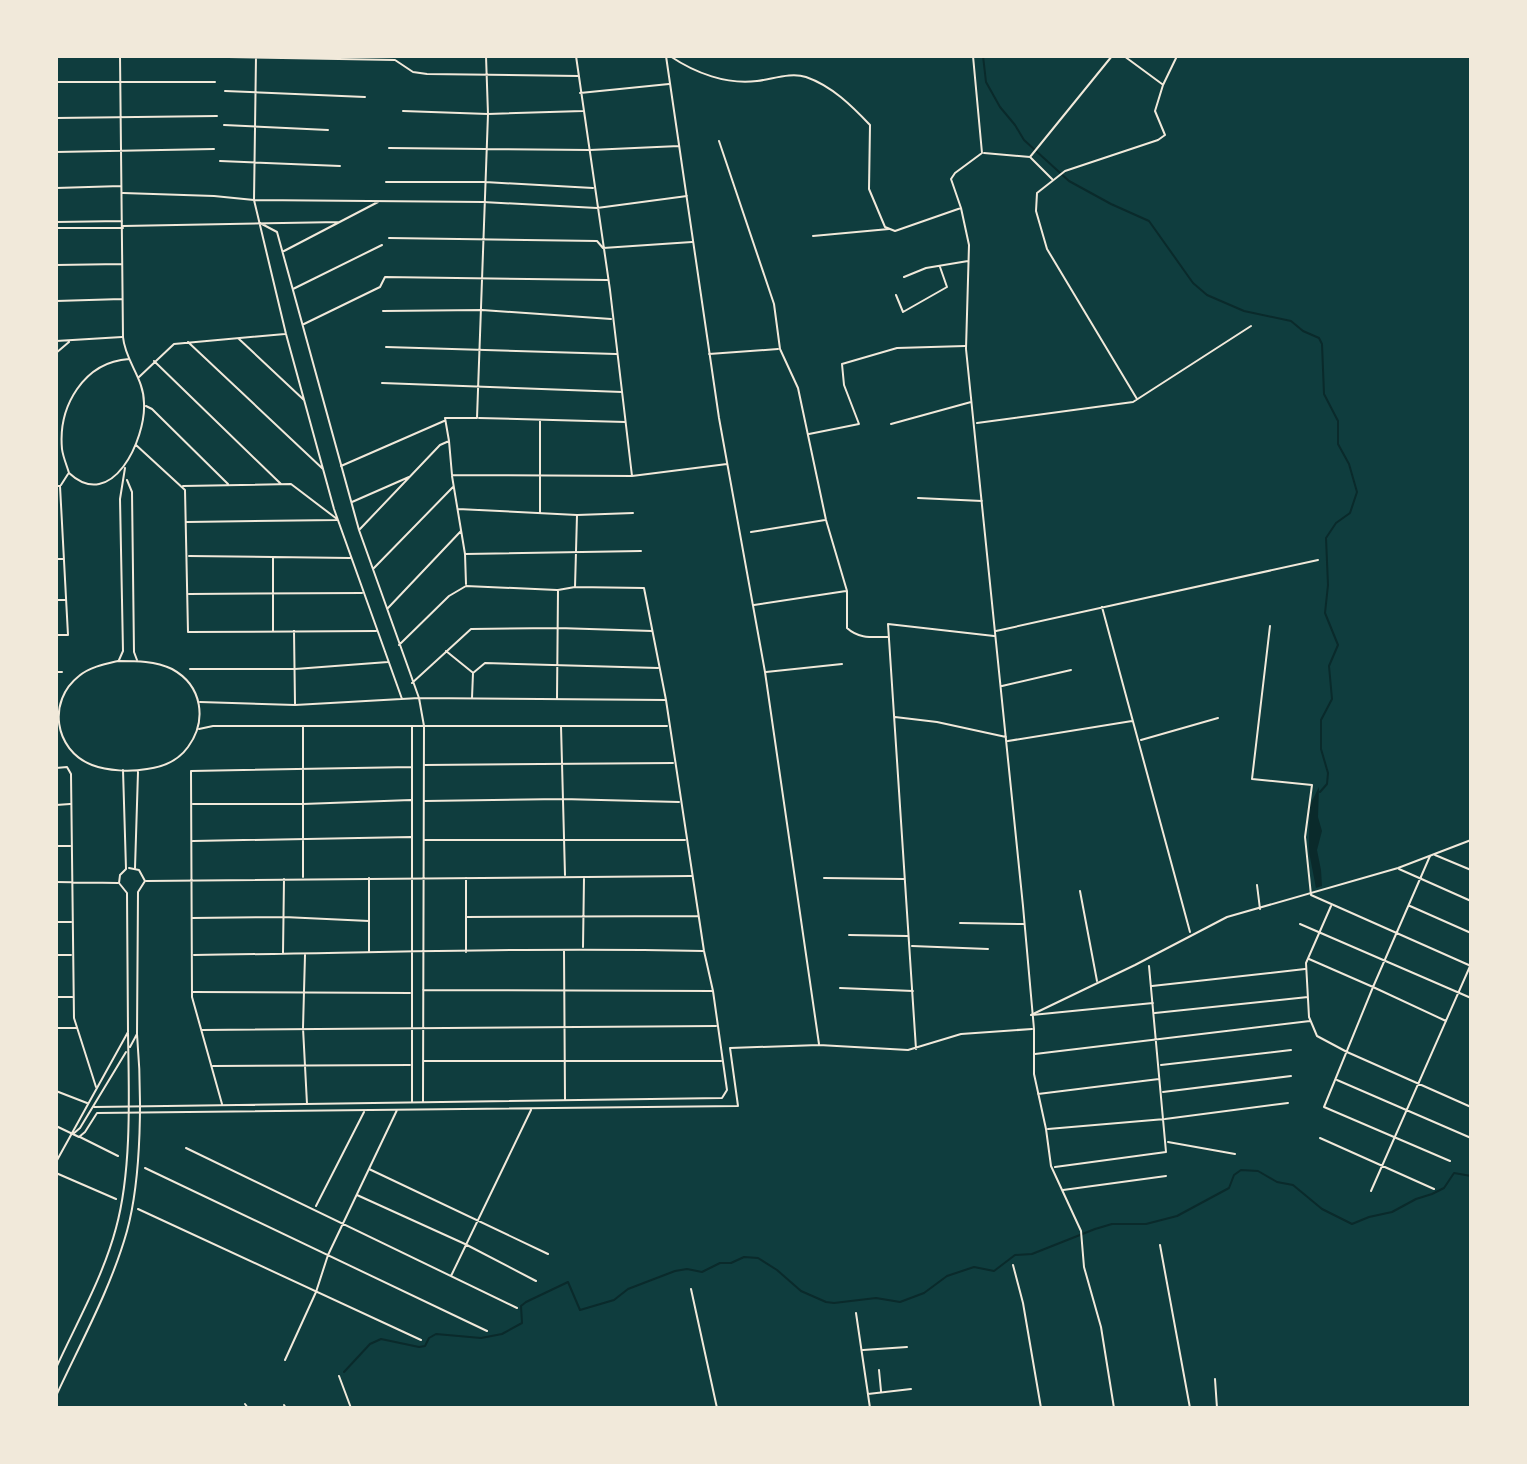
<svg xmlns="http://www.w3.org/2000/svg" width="1527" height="1464" viewBox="0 0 1527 1464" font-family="Lora,serif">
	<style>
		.water { fill: #0a2a2b }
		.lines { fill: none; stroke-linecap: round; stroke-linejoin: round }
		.stream { stroke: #0a2a2b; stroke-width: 2 }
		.minor { stroke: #f1e9da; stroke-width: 2 }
		.tertiary { stroke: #f1e9da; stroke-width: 2 }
	</style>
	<rect width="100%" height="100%" fill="#0f3d3e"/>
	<path class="water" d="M 1319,787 L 1318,817 L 1322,831 L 1317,850 L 1321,870 L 1322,886 L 1316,888 L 1309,852 L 1309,835 L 1310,805 Z"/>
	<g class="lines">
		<path class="stream" d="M 983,56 L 986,82 L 1000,107 L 1015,125 L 1024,140 L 1069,181 L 1111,204 L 1149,221 L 1193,283 L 1207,295 L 1244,311 L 1291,321 L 1303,331 L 1319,338 L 1322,344 L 1324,394 L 1338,421 L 1338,444 L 1349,464 L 1357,492 L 1350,513 L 1336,523 L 1326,538 L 1328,585 L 1325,613 L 1338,645 L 1329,666 L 1332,699 L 1321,720 L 1321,749 L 1328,773 L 1327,784 L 1320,792
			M 344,1372 L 370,1344 L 381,1339 L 419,1347 L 425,1346 L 429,1338 L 436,1334 L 481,1338 L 502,1334 L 522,1323 L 521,1306 L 526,1302 L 568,1282 L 580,1310 L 614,1300 L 628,1289 L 675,1271 L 687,1269 L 702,1272 L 720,1263 L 731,1263 L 744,1257 L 758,1258 L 777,1270 L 801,1291 L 826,1302 L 834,1303 L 876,1298 L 900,1302 L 924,1293 L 947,1276 L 974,1267 L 994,1271 L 1015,1255 L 1032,1254 L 1095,1229 L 1112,1224 L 1146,1224 L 1177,1216 L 1229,1188 L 1234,1175 L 1241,1170 L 1258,1171 L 1277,1182 L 1293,1185 L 1322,1209 L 1352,1224 L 1369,1217 L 1392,1212 L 1416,1199 L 1432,1194 L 1444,1188 L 1454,1173 L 1471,1176"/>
		<path class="minor" d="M 120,56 L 123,337 C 125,361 144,378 144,403 C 146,439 112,513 69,473 C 67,466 63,457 62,449 C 58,406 84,362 129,359
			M 256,56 L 254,200 L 286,334 L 334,509 L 402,699
			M 576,56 L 610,290 L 632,476
			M 666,56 L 719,418 L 765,672 L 819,1044
			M 670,56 C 695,73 727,85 757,81 C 773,79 791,72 806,77 C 832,86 852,106 870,125 L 869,189 L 885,227 L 895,231 L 961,208 L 969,245 L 966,349 L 1023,906 L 1034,1029 L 1034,1074 L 1046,1129 L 1051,1166 L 1081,1231 L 1084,1267 L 1101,1327 L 1114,1408
			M 1124,56 L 1162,84
			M 228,57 L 395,60 L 413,72 L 427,74 L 578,76
			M 56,82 L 215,82
			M 225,91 L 365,97
			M 580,93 L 669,84
			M 403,111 L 488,114 L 583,111
			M 56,118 L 217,116
			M 224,125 L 328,130
			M 719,141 L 774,304 L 780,349 L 798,388 L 826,520 L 847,591 L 847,628 C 859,639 872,637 888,637
			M 389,148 L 590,150 L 679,146
			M 56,152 L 214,149
			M 984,153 L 1030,157 L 1052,179
			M 1030,157 L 1112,56
			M 220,161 L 340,166
			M 386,182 L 485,182 L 593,188
			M 56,188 L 121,186
			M 123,193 L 214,196 L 254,200 L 483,202 L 597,208 L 687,196
			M 961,208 L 951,179 L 955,173 L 982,153 L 973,56
			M 56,222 L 122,221
			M 260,223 L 277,232 L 359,530 L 419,698 L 424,726 L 423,1101
			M 123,226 L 340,222
			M 56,228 L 123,228
			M 813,236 L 889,229
			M 389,238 L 597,241 L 603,248 L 692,242
			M 284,251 L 378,202
			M 56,265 L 122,264
			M 904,277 L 926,268 L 968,261
			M 293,289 L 382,245
			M 896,295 L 903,312 L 947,287 L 940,267
			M 56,301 L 122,299
			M 383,311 L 482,310 L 611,319
			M 304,324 L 380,287 L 385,277 L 607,280
			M 239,339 L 304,400
			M 56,341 L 122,337
			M 188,342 L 323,469
			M 386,347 L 616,354
			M 56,353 L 69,342
			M 709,354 L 778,349
			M 154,361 L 281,484
			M 139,377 L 174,344 L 285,334
			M 382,383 L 622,392
			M 1137,399 L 1047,249 L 1036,211 L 1037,193 L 1065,171 L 1158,140 L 1165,135 L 1155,111 L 1163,85 L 1177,56
			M 146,406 L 152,409 L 228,484
			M 479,418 L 625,422
			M 540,420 L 540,512
			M 977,423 L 1133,402 L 1251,326
			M 891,424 L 971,402
			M 809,434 L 859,424 L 844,385 L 842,364 L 897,348 L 965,346
			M 449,441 L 452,475 L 632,476 L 727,464
			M 136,445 L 185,490 L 188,632 L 376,631
			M 341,466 L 444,421
			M 452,476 L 465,554 L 466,584
			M 127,480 L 132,492 L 134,652 L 137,660
			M 61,485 L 68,474
			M 56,486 L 60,486 L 68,635 L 56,635
			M 183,486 L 291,484 L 337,519
			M 918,498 L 982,501
			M 352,502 L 409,477
			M 458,509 L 577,515 L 633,513
			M 187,522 L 337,520
			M 360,529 L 440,445 L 449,441 L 445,418 L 477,418 L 488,114 L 486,56
			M 751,532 L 825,520
			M 465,554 L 641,551
			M 189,556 L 350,558
			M 273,557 L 273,630
			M 56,559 L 63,559
			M 373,569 L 453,487
			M 189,594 L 362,593
			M 56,600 L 65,600
			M 754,605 L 846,591
			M 1102,607 L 1190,932
			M 388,608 L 461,531
			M 1270,626 L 1252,779 L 1312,785 L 1305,837 L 1311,895 L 1471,966
			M 294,631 L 295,704
			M 996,631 L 1318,560
			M 399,645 L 449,596 L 466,586 L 557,590
			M 446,651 L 472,672
			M 119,660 L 123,651 L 120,499 L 125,468
			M 190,669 L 295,669 L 388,662
			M 56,672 L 62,672
			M 766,672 L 842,664
			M 412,683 L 471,629 L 558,628 L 652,631
			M 1002,686 L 1071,670
			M 472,698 L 473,673 L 485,663 L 658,668
			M 557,698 L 558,590 L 575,587 L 577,515
			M 200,702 L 295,705 L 419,698 L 666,700
			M 895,717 L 937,722 L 1006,737
			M 561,726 L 565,875
			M 199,729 L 213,726 L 667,726
			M 1141,740 L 1218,718
			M 1008,741 L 1132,721
			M 424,765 L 673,763
			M 56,768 L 67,767 L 71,774 L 74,1018 L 96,1087
			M 425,801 L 562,799 L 679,802
			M 193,804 L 303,804 L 411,800
			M 56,805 L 70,804
			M 424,840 L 685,840
			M 193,841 L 411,837
			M 56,846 L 70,846
			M 1435,855 L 1471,870
			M 1399,869 L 1471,901
			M 303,877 L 303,727
			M 369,878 L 369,952
			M 466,878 L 466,952
			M 824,878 L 904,879
			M 146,881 L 691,876
			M 56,882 L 118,883
			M 1257,885 L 1260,909
			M 1080,891 L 1097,981
			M 1331,906 L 1306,963 L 1309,1017 L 1317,1036 L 1347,1052 L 1471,1107
			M 1410,906 L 1471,933
			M 466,917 L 698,916
			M 192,918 L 284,917 L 369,921
			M 56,922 L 71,922
			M 960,923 L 1023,924
			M 1300,924 L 1471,998
			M 849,935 L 907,936
			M 912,946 L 988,949
			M 583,947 L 584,878
			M 564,950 L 565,1100
			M 283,953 L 284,879
			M 56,955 L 71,955
			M 194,955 C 364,953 534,947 703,951
			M 305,955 L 303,1028 L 307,1104
			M 1309,959 L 1373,987 L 1430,856
			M 1152,986 L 1305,969
			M 840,988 L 913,991
			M 423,990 L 712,991
			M 193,992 L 410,993
			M 56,997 L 72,997
			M 1155,1013 L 1308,997
			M 1032,1015 L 1153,1003
			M 1446,1021 L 1373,987 L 1324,1107 L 1450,1161
			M 56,1028 L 76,1028
			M 202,1030 L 716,1026
			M 916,1049 L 888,624 L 994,636
			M 1035,1054 L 1310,1021
			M 424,1061 L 721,1061
			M 1161,1065 L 1291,1050
			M 213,1066 L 410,1065
			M 1337,1080 L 1471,1138
			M 56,1091 L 87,1103
			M 1163,1092 L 1291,1076
			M 1038,1094 L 1159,1079
			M 412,1101 L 412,727
			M 222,1104 L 192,997 L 191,771 L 412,767
			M 94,1107 L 722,1098 L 727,1090 L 713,991 L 704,951 L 666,700 L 644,588 L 575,587
			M 56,1126 L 79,1137 L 85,1132 L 97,1113 L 738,1106 L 730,1048 L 819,1045 L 908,1050 L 961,1034 L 1032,1029
			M 1048,1129 L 1165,1119 L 1288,1103
			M 80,1137 L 118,1156
			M 1320,1138 L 1434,1189
			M 1168,1142 L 1235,1154
			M 186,1148 L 517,1308
			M 1055,1167 L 1166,1152 L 1149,966
			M 145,1168 L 487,1331
			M 369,1169 L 548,1254
			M 56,1173 L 116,1199
			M 1063,1190 L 1166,1176
			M 1371,1191 L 1471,964
			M 357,1195 L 465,1244 L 536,1281
			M 316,1206 L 364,1112
			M 138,1209 L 421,1340
			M 1160,1245 L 1190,1408
			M 1013,1265 L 1023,1303 L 1041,1408
			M 451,1276 L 531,1110
			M 691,1289 L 717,1408
			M 856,1313 L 870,1408
			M 863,1350 L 907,1347
			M 285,1360 L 316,1292 L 328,1255 L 397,1110
			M 879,1370 L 881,1391
			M 339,1376 L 351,1408
			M 1215,1379 L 1217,1408
			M 868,1394 L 911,1389
			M 245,1404 L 248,1408
			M 284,1405 L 286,1408"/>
		<path class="tertiary" d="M 118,661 C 137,661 155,661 172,669 C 203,686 207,721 188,747 C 178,761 163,767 147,769 C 130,772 108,771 92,765 C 54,750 47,701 79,676 C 90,667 105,664 118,661 Z
			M 129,868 L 139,870 L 145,881 L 138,892 L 137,1034 L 130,1047
			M 135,868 L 138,772
			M 1031,1015 L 1135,965 L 1227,917 L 1398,868 L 1471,840
			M 73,1134 L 80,1128 L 126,1052
			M 56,1162 L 128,1032 L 127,893 L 119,883 L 120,875 L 126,869 L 123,770
			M 56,1368 C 77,1322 103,1277 116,1228 C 132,1170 129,1093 128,1033
			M 56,1396 C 81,1342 111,1288 127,1231 C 142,1176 142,1091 137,1034"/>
	</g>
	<rect width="1527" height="1464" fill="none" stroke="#f1e9da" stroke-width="116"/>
</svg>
